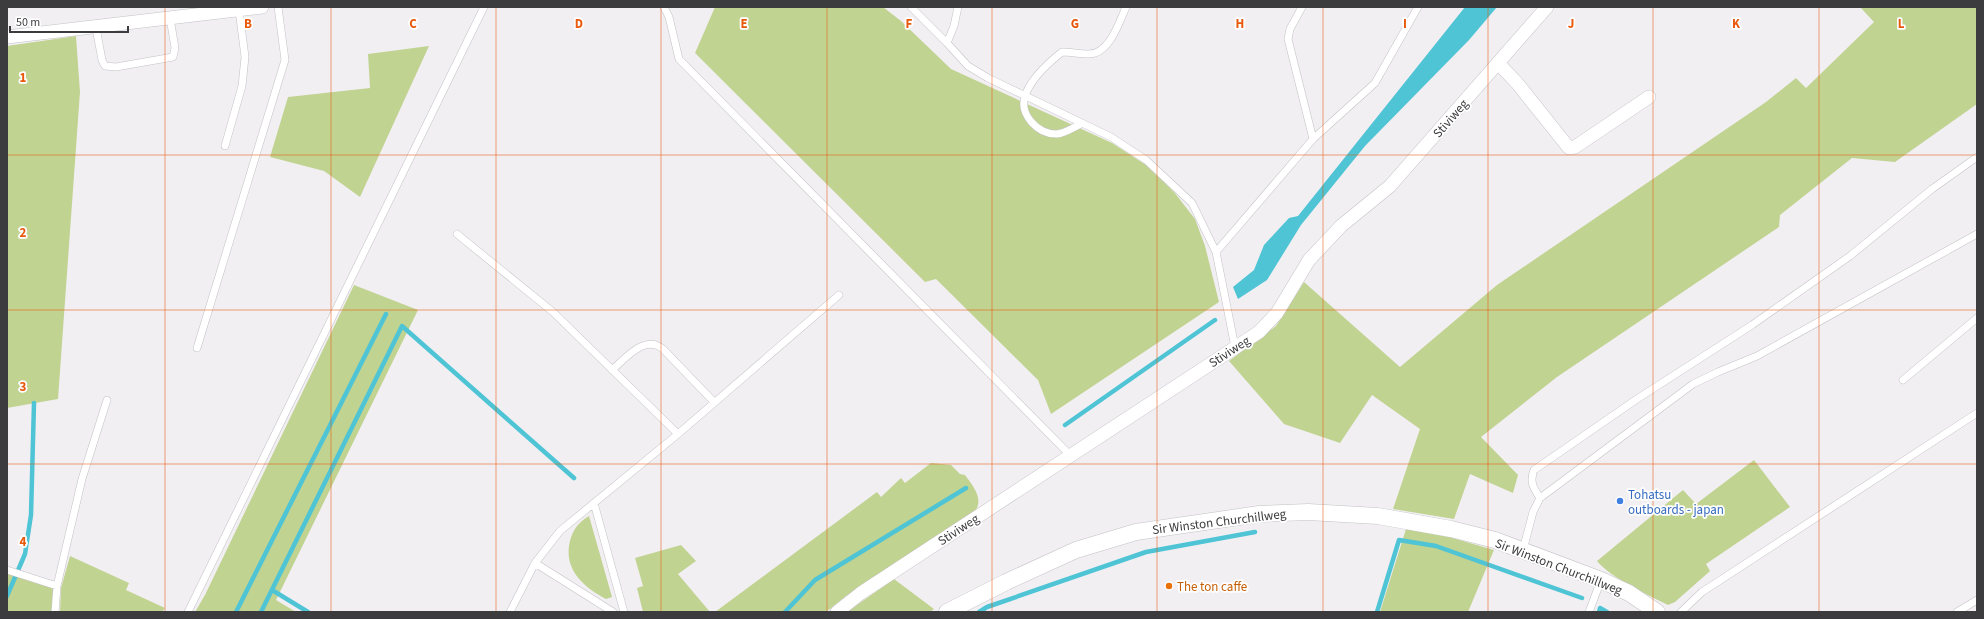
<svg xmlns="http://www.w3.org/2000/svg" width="1984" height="619" viewBox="0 0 1984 619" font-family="'Source Sans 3',sans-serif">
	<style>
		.green { fill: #c1d391 }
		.water { fill: #4ec4d5 }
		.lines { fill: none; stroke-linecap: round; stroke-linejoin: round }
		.stream { stroke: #4ec4d5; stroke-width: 4.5 }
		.service-casing { stroke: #c3c1c5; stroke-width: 8 }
		.minor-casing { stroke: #c3c1c5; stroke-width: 14 }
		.tertiary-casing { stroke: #c3c1c5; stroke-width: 17 }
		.service { stroke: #fff; stroke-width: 7 }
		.minor { stroke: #fff; stroke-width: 13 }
		.tertiary { stroke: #fff; stroke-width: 16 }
		.grid { fill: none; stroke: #e8590c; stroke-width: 1; stroke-opacity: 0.55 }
		.shop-dot { fill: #3f7fe0; stroke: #fff; stroke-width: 1.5 }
		.food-dot { fill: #e8710a; stroke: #fff; stroke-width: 1.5 }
		.labels { text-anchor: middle; stroke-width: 3.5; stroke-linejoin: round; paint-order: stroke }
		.street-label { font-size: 13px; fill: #3c3b3d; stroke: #fff }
		.shop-label { font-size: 13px; fill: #366cbe; stroke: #fff; text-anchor: start }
		.food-label { font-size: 13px; fill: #c56008; stroke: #fff; text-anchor: start }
		.grid-label { font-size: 13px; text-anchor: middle; font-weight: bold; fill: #e8590c; stroke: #fff; stroke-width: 3.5; stroke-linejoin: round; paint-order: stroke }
	</style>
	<rect width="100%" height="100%" fill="#f2eff3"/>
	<path class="green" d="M 715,7 L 883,7 L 901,21 L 951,69 L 1112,143 L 1146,165 L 1174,192 L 1195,219 L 1205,246 L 1219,302 L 1051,414 L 1038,380 L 936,279 L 925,282 L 695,53 Z
		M 1860,7 L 1977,7 L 1977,104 L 1895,162 L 1852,158 L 1780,215 L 1779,227 L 1557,377 L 1481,437 L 1518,475 L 1513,493 L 1470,474 L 1454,519 L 1393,509 L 1420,429 L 1372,395 L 1340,443 L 1284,424 L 1229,361 L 1276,326 L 1304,282 L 1400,367 L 1497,285 L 1766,102 L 1796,78 L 1806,88 L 1874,22 Z
		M 76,36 L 80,92 L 58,399 L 7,408 L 7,46 Z
		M 429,46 L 360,197 L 324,171 L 270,157 L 288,97 L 370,88 L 368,54 Z
		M 354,285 L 418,310 L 276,600 L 296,612 L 195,612 L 205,595 Z
		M 1754,460 L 1790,507 L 1706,564 L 1710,571 L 1675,602 L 1668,605 C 1648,595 1611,578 1597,561 L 1683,490 L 1696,504 Z
		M 931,463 L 951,465 L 960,474 L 965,475 C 973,486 983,497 976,510 L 846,596 L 826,612 L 715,612 L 877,492 L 881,497 L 901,478 L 905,483 Z
		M 589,516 L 612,597 L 606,599 C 583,587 563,569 570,541 C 573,529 579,522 589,516 Z
		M 1406,529 L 1449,537 L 1494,550 L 1468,612 L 1380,612 Z
		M 681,545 L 696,561 L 678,574 L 710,612 L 643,612 L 637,588 L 643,586 L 635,558 Z
		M 70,556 L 129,583 L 126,590 L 165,608 L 162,612 L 60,612 L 61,588 Z
		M 7,573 L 55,588 L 53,612 L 7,612 Z
		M 894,579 L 934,609 L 930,612 L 847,612 Z"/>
	<path class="water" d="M 1465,7 L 1497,7 L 1469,40 L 1365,146 L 1301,225 L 1267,280 L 1238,299 L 1233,287 L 1254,270 L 1264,245 L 1289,218 L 1298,216 Z"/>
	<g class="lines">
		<path class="stream" d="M 1065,425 L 1215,320
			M 272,590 L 308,612
			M 7,596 L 25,554 L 31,515 L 34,403
			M 236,612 L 386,314
			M 261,612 L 402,326 L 574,478
			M 785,612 L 815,580 L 966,488
			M 979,612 L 987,607 L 1146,552 L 1255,532
			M 1377,612 L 1399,540 L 1436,546 L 1582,598
			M 1599,612 L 1600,608 L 1607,612"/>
		<g class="service-casing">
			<path id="service" d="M 664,7 L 669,17 L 679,59 L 1071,456
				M 911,7 L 947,43
				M 958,7 L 954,26 L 947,43 L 968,66 L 988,78 L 1111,137 L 1146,160 L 1192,203 L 1216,252 L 1235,347
				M 1302,7 L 1290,29 L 1288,39 L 1313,139
				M 96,28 L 102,60 L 105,66 L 116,67 L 173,57 L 175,48 L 170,18
				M 1081,124 C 1074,127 1064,134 1056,134 C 1038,134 1019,115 1025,96 C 1031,78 1048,63 1062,52 C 1071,52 1079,54 1088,54 C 1109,55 1119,23 1126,7
				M 225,146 L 242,86 L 245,57 L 239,10
				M 457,234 L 553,312 L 678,434
				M 1216,252 L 1313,139 L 1375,83 L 1418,7
				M 197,348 L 285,60 L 278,7
				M 612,370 C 626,358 645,334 663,349 L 714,402
				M 1903,380 L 1977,318
				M 1540,498 C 1534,489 1529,482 1534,470 L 1637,399 L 1752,325 L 1850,256 L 1932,189 L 1977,157
				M 594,503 L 624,612
				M 1523,550 L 1533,512 L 1540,498 L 1693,384 L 1718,372 L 1757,356 L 1977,234
				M 535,563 L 613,612
				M 7,570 L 57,586
				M 55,612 L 57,586 L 82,479 L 107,400
				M 188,612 L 484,7
				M 510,612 L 535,563 L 560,531 L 678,434 L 839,295
				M 1589,612 L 1601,580
				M 1681,612 L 1702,592 L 1977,413
				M 1957,612 L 1977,600"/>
		</g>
		<g class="minor-casing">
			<path id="minor" d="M 7,37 L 262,7
				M 1498,63 L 1517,83 L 1569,148 L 1575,147 L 1649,97
				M 837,612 L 861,593 L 1259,332 L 1277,313 L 1309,260 L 1341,226 L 1390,186 L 1547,7"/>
		</g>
		<g class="tertiary-casing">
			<path id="tertiary" d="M 947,612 L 1006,582 L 1076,550 L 1136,532 L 1259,514 L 1308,512 L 1378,516 L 1451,529 L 1495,540 L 1601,580 L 1629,593 L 1657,612"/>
		</g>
		<use href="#service" class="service"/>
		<use href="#minor" class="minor"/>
		<use href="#tertiary" class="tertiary"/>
	</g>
	<path class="grid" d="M 165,7 L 165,612M 331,7 L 331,612M 496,7 L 496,612M 661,7 L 661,612M 827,7 L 827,612M 992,7 L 992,612M 1157,7 L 1157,612M 1323,7 L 1323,612M 1488,7 L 1488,612M 1653,7 L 1653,612M 1819,7 L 1819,612M 7,155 L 1977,155M 7,310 L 1977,310M 7,464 L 1977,464"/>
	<circle class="shop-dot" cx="1620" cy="501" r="4"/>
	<circle class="food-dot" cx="1169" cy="586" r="4"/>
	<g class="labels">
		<g class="street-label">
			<text transform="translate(1450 118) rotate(-49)" y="5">Stiviweg</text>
			<text transform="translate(1229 351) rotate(-33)" y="5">Stiviweg</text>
			<text transform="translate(1219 521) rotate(-7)" y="5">Sir Winston Churchillweg</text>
			<text transform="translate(958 529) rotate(-33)" y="5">Stiviweg</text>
			<text transform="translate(1559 566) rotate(21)" y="5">Sir Winston Churchillweg</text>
		</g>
		<g class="shop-label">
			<text x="1628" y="499">Tohatsu<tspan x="1628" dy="15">outboards - japan</tspan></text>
		</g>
		<g class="food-label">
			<text x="1177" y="591">The ton caffe</text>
		</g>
	</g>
	<g class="grid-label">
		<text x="248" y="28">B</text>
		<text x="413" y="28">C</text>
		<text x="579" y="28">D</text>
		<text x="744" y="28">E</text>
		<text x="909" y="28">F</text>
		<text x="1075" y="28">G</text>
		<text x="1240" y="28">H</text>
		<text x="1405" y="28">I</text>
		<text x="1571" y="28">J</text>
		<text x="1736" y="28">K</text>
		<text x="1901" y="28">L</text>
		<text x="23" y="82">1</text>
		<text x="23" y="237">2</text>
		<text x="23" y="391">3</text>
		<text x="23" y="546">4</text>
	</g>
	<rect width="1984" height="619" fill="none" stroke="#3c3b3d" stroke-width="16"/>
	<path d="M10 26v6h118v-6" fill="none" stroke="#3c3b3d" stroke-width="2"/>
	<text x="16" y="26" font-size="12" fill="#3c3b3d" stroke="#ffffff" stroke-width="3" paint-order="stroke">50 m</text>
</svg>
